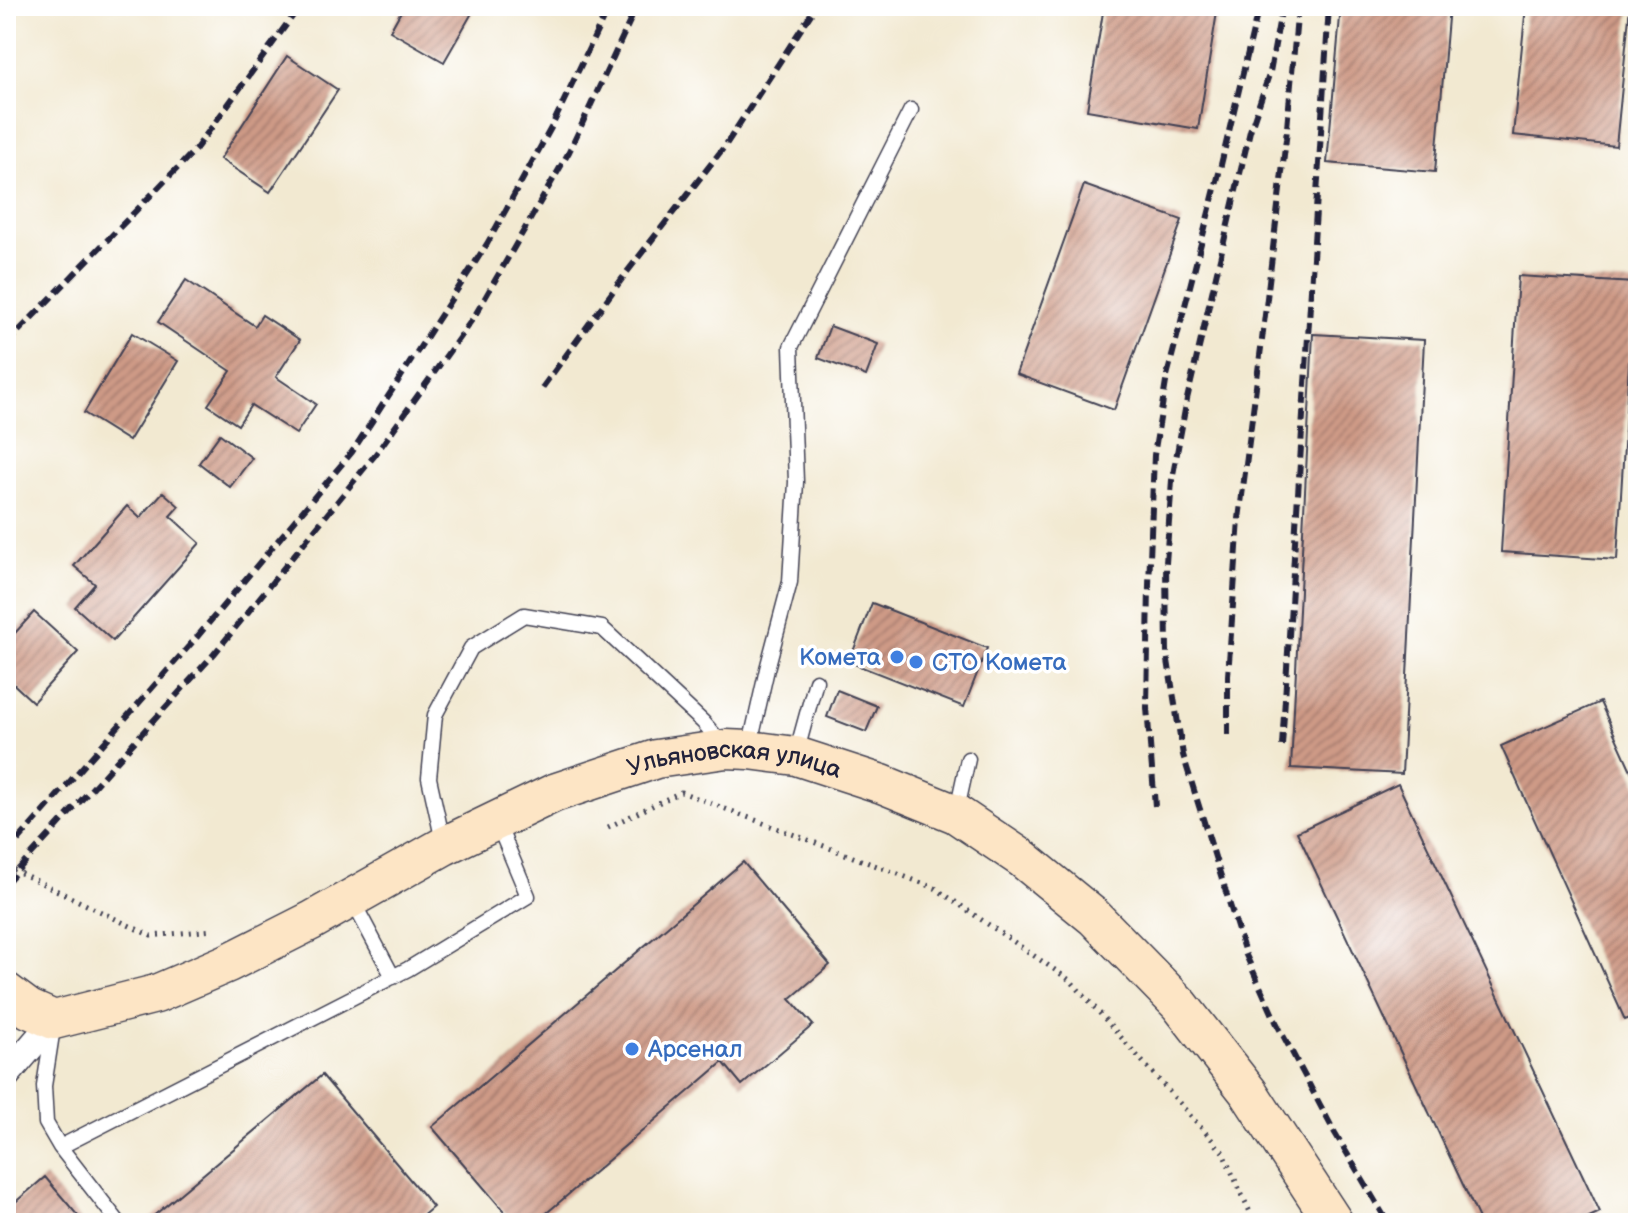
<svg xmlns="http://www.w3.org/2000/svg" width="1644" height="1229" viewBox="0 0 1644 1229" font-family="'Balsamiq Sans',sans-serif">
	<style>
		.building { fill: url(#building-hatch) }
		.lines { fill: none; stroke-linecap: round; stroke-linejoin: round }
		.service-casing { stroke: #414052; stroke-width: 17 }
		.minor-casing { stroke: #414052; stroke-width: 29 }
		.secondary-casing { stroke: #414052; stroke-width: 41 }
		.path { stroke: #414052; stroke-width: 5; stroke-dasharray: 2 6; stroke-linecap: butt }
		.service { stroke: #fff; stroke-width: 14 }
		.minor { stroke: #fff; stroke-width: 26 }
		.secondary { stroke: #fde5c5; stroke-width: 38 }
		.rail { stroke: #22223b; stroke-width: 6; stroke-dasharray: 12 6; stroke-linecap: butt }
		.shop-dot { fill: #3f7fe0; stroke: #fff; stroke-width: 3 }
		.labels { text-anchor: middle; stroke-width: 7; stroke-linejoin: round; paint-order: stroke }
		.shop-label { font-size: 24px; fill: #366cbe; stroke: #fff; text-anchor: start }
		.street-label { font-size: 24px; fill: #22223b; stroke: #fff }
	</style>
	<defs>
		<pattern id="building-hatch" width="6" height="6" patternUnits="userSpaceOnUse" patternTransform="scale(2)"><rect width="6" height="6" fill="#ce9a86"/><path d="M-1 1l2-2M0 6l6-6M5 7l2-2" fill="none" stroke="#a77d6f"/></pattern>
	</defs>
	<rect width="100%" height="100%" fill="#fff"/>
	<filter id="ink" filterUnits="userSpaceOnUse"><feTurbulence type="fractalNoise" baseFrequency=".0125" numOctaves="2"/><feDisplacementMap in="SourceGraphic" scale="16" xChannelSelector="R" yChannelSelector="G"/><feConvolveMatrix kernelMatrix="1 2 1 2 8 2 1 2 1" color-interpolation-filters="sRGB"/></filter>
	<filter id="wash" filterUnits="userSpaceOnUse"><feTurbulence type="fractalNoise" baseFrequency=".006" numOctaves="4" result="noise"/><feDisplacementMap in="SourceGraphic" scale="32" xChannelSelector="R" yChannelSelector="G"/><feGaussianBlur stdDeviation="1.8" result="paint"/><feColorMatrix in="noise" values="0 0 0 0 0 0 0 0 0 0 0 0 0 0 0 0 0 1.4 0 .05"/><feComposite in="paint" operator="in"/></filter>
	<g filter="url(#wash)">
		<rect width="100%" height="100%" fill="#f2e9d1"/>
		<g id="blocks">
			<path class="building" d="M 404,6 L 476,6 L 444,62 L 390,31 Z
				M 1104,6 L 1218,6 L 1198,129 L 1087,110 Z
				M 1341,6 L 1449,6 L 1435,172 L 1327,163 Z
				M 1526,6 L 1630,6 L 1616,146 L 1513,135 Z
				M 287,56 L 338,90 L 270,192 L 220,159 Z
				M 1084,185 L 1182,220 L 1114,410 L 1016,374 Z
				M 1518,276 L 1634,283 L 1617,560 L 1501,552 Z
				M 186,280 L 255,326 L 262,315 L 300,340 L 276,377 L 316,404 L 296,434 L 251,405 L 238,425 L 208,405 L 231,371 L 158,322 Z
				M 830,326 L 878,344 L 866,376 L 818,358 Z
				M 132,333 L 178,361 L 129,441 L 84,413 Z
				M 1313,334 L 1424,340 L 1402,774 L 1291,768 Z
				M 220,434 L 252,458 L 230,487 L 199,463 Z
				M 163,492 L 179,506 L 170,516 L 200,543 L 113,641 L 75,607 L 95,584 L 74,566 L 127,506 L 140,518 Z
				M 872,603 L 987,648 L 964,707 L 849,662 Z
				M 34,612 L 78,652 L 33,702 L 6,677 L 6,643 Z
				M 837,690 L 877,706 L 866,732 L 827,717 Z
				M 1600,702 L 1638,786 L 1638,1015 L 1625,1020 L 1501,746 Z
				M 1398,784 L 1600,1212 L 1576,1223 L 1481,1223 L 1297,832 Z
				M 743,862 L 830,965 L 790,999 L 813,1025 L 742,1085 L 723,1062 L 535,1223 L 514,1223 L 432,1127 Z
				M 322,1075 L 433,1207 L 414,1223 L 145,1223 Z
				M 45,1177 L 84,1223 L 6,1223 L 6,1210 Z"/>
		</g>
	</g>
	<g filter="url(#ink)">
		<use href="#blocks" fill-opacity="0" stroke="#414052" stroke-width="2"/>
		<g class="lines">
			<g class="service-casing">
				<path id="service" d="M 749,749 L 767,669 L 790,582 L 796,482 L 791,347 L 911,110
					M 796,754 L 816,681
					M 956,814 L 968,759
					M 444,846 L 429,778 L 435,715 L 471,648 L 524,615 L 602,628 L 703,722 L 723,745
					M 351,898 L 393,977
					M 53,1028 L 44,1086 L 46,1123 L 60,1147 L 119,1223
					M 60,1147 L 408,969 L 528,896 L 497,822"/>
			</g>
			<g class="minor-casing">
				<path id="minor" d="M 6,1076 L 54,1020"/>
			</g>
			<g class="secondary-casing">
				<g id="secondary">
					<path id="s1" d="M 6,992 L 29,1009 L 54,1020 L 156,994 L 228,963 L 311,921 L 444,846 L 554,793 L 656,759 L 726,749 L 749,750 L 796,756 L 882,784 L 956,814 L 1023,859 L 1094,917 L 1180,1005 L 1249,1093 L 1334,1223"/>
				</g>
			</g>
			<path class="path" d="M 608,827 L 681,792 L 935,888 L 1071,981 L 1222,1151 L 1255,1223
				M 6,866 L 151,936 L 213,930"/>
			<use href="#service" class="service"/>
			<use href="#minor" class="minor"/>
			<use href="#secondary" class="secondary"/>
			<path class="rail" d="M 1282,6 L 1270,72 L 1250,131 L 1187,399 L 1172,480 L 1166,563 L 1167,654 L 1183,755 L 1245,953 L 1277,1024 L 1335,1133 L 1388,1223
				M 6,344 L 195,150 L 300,6
				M 542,388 L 627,272 L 725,146 L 816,6
				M 1228,735 L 1228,676 L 1239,519 L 1262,340 L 1286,139 L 1298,6
				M 1282,746 L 1329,6
				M 1155,806 L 1147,708 L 1149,585 L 1154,455 L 1167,376 L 1219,173 L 1259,6
				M 6,854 L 197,637 L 352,452 L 487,244 L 552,126 L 609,6
				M 6,883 L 214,654 L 375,455 L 474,317 L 569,152 L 637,6"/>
		</g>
	</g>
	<g class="shop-dot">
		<circle cx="897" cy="657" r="8"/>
		<circle cx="916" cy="662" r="8"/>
		<circle cx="632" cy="1049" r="8"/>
	</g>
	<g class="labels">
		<g class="shop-label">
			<text x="881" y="665" text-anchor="end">Комета</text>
			<text x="932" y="670">СТО Комета</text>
			<text x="648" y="1057">Арсенал</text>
		</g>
		<g class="street-label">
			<text dy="8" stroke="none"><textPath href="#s1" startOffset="794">Ульяновская улица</textPath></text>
		</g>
	</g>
	<rect width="1644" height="1229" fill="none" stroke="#fff" stroke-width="32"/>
</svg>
